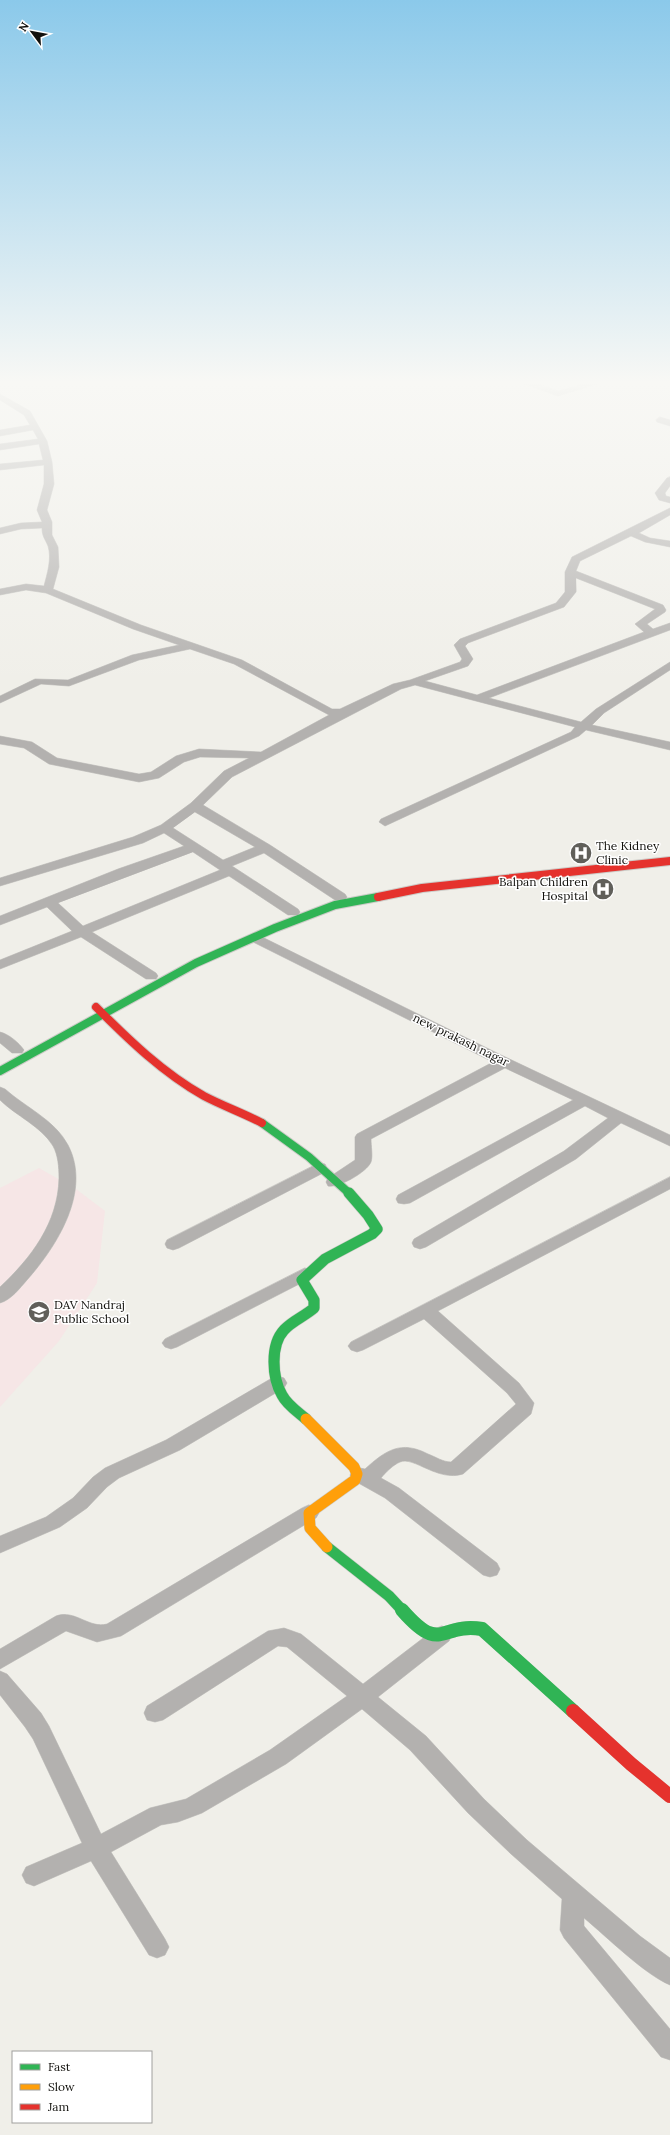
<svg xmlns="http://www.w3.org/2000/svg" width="670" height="2135" viewBox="0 0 670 2135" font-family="Lora,serif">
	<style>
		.education { fill: #f6e6e6 }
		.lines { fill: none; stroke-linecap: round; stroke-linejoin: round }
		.street-casing { stroke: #cccbc7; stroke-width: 1 }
		.fast-far2-casing { stroke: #cccbc7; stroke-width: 10 }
		.fast-far1-casing { stroke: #cccbc7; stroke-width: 12 }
		.fast-casing { stroke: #cccbc7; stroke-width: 14 }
		.slow-casing { stroke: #cccbc7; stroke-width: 12 }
		.jam-far1-casing { stroke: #cccbc7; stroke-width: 10 }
		.jam-casing { stroke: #cccbc7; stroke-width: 14 }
		.street { fill: #b3b1af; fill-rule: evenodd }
		.fast-far2 { stroke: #30b455; stroke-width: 8 }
		.fast-far1 { stroke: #30b455; stroke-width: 11 }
		.fast { stroke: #30b455; stroke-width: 14 }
		.slow { stroke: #ff9f0a; stroke-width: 11 }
		.jam-far1 { stroke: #e5322d; stroke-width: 8 }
		.jam { stroke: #e5322d; stroke-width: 14 }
		.labels { text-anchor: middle; stroke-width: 3; stroke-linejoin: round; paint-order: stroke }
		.poi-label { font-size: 12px; fill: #12110d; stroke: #fff; text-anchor: start }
		.street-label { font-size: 12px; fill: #12110d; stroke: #fff }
	</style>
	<rect width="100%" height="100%" fill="#f0efe9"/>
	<path class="education" d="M 39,1168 L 76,1189 L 105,1211 L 97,1283 L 59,1341 L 0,1407 L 0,1188 Z"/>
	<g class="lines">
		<g class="street-casing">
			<path id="street" d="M 525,384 L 538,384 L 558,391 L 583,384 L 597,384 L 558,396 Z
				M 0,394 L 30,411 L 47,441 L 52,462 L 54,484 L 47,510 L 52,522 L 52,535 L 58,547 L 59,567 L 53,589 L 141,625 L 242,660 L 332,709 L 340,709 L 393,684 L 410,680 L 460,662 L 462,659 L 454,645 L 460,639 L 556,603 L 565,592 L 565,572 L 572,557 L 670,508 L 670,515 L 639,533 L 650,538 L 670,541 L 670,547 L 645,542 L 631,536 L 580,561 L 576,571 L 663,605 L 666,610 L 665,612 L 647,624 L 653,629 L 670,623 L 670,630 L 489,698 L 581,722 L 596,709 L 670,662 L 670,670 L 604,713 L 592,725 L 670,742 L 670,750 L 586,730 L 579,736 L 385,826 L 379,822 L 381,819 L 571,732 L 575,727 L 415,685 L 401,689 L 232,777 L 203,805 L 270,845 L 345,894 L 347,897 L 345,900 L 335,900 L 264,853 L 232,866 L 298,909 L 300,912 L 298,915 L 288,915 L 229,876 L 92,932 L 156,973 L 158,976 L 156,979 L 146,979 L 81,937 L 0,969 L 0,960 L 72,931 L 47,907 L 0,925 L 0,916 L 118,869 L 184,846 L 164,833 L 143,843 L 0,886 L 0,878 L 133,837 L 161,825 L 191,803 L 224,771 L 249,758 L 200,757 L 184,762 L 159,778 L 139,782 L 49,764 L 24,748 L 0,744 L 0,736 L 32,742 L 57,758 L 139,774 L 151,772 L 176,756 L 199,749 L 261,752 L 329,715 L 234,664 L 190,649 L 139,660 L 69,686 L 41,684 L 0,703 L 0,696 L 35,679 L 68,680 L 132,655 L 179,645 L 133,629 L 46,593 L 26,590 L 0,595 L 0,589 L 26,584 L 44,586 C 47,574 52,559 48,546 C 45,539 42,536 42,528 L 21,529 L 0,534 L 0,528 L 21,523 L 42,522 L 37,510 L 44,484 L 44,465 L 0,470 L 0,464 L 43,460 L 39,444 L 0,450 L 0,444 L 38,439 L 33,430 L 0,436 L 0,430 L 30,425 L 24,415 L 0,400 ZM 576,578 L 655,609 L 635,624 L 644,632 L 477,695 L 425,681 L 468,666 L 473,659 L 465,646 L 468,643 L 564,607 L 576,592 ZM 195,812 L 255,847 L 223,860 L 173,828 ZM 193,852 L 220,870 L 83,926 L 58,903 Z
				M 660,417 L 670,420 L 670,426 L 657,422 L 656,420 Z
				M 670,477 L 670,486 L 665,493 L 666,496 L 670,497 L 670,503 L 659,500 L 655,493 L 667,478 Z
				M 254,933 L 501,1055 L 670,1135 L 670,1146 L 621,1123 L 576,1159 L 426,1247 L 420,1249 L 414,1247 L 412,1243 L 414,1239 L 564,1151 L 608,1118 L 585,1106 L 410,1203 L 404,1204 L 398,1203 L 396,1199 L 398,1195 L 573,1100 L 505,1068 L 371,1139 C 371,1146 373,1156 371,1162 C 367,1172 339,1188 328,1186 L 326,1182 L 328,1178 L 355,1160 L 355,1137 L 357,1134 L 493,1062 L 249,940 L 247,937 Z
				M 0,1032 C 9,1034 19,1043 24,1050 L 22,1053 L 12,1053 L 0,1043 Z
				M 0,1087 L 5,1089 C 25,1107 55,1120 68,1145 C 92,1191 57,1246 27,1280 C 20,1288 11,1300 0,1303 L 0,1287 C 31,1258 58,1223 59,1178 C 59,1167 58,1155 53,1146 C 41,1126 16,1116 0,1100 Z
				M 319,1163 L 325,1164 L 327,1168 L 325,1172 L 179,1248 L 173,1250 L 167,1248 L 165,1244 L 167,1240 Z
				M 670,1177 L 670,1189 L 438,1311 L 519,1383 L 534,1403 L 531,1414 L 463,1474 C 437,1482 414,1456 400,1462 C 393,1465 386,1472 381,1478 L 399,1488 L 497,1563 L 500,1569 L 497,1575 L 490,1577 L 483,1575 L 385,1498 L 353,1480 L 350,1475 L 353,1470 L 360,1468 L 365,1469 C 386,1450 401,1440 428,1454 C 436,1457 443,1462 451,1462 L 516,1404 L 507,1393 L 424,1319 L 363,1350 L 357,1352 L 351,1350 L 348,1346 L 351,1342 Z
				M 305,1268 L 311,1270 L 314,1274 L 311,1278 L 177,1347 L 171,1349 L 165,1347 L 162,1343 L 165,1339 Z
				M 278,1376 L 284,1378 L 287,1383 L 284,1388 L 180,1450 L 119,1478 L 107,1487 L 87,1508 L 60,1527 L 0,1553 L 0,1536 L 46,1517 L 73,1498 L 93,1477 L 105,1468 L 166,1440 L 272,1378 Z
				M 309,1505 L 316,1508 L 319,1513 L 316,1518 L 121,1636 L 97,1642 L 66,1631 L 0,1669 L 0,1649 L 56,1616 C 75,1609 89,1629 107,1624 L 302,1508 Z
				M 442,1626 L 449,1629 L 452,1635 L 449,1641 L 378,1697 L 426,1736 L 484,1799 L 527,1840 L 640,1936 L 670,1958 L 670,1985 C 644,1974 607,1937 584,1918 L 584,1926 L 670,2029 L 670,2060 L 661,2057 L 564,1938 L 560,1930 L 562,1899 L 511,1854 L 468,1813 L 410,1750 L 362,1709 L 286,1764 L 202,1813 L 178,1822 L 161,1825 L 111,1852 L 165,1939 L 169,1947 L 165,1955 L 157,1958 L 149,1955 L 91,1861 L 34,1886 L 26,1883 L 22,1875 L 26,1867 L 82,1843 L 33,1739 L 25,1727 L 0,1695 L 0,1671 L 7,1674 L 41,1713 L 49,1726 L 101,1834 L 150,1808 L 186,1799 L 270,1750 L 347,1696 L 287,1647 L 278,1646 L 163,1720 L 155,1722 L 147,1720 L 144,1713 L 147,1706 L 268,1631 L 284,1628 L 301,1634 L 363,1684 L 435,1629 Z"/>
		</g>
		<g class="fast-far2-casing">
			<path id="fast-far2" d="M 0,1071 L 196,963 L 275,928 L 335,905 L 378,897
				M 262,1123 L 309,1157 L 350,1194"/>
		</g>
		<g class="fast-far1-casing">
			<path id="fast-far1" d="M 306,1419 C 298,1412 287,1405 282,1395 C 272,1378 270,1345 284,1330 C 292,1321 305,1316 314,1308 L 314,1300 L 302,1280 L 325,1259 L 372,1234 L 377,1229 L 368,1215 L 349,1193
				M 327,1547 L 389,1596 L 403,1611"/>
		</g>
		<g class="fast-casing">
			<path id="fast" d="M 402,1610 C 442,1656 440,1622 482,1629 L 573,1711"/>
		</g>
		<g class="slow-casing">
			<path id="slow" d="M 306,1419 L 354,1467 L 357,1474 L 355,1480 L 309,1513 L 310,1528 L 327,1547"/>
		</g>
		<g class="jam-far1-casing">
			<path id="jam-far1" d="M 378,897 L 422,888 L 670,861
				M 96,1007 C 129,1040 163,1073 204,1096 C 223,1106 243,1113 262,1123"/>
		</g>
		<g class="jam-casing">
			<path id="jam" d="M 573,1711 L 631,1764 L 670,1796"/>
		</g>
		<use href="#street" class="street"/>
		<use href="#fast-far2" class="fast-far2"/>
		<use href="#fast-far1" class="fast-far1"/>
		<use href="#fast" class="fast"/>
		<use href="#slow" class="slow"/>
		<use href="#jam-far1" class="jam-far1"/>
		<use href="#jam" class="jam"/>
	</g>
	<linearGradient id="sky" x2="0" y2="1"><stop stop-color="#8bc9ea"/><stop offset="0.56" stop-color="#f8f8f5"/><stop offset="1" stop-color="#f8f8f5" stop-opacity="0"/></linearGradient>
	<rect width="670" height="683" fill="url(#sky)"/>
	<defs>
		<g id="hospital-disc" transform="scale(1.15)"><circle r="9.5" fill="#605f5a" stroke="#fff"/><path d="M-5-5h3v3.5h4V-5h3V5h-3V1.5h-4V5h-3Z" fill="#fff"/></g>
		<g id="school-disc" transform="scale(1.15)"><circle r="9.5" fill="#605f5a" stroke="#fff"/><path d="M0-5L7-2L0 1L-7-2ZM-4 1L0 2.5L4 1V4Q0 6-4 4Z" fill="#fff"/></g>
	</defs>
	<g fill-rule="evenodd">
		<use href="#hospital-disc" x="581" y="853"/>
		<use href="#hospital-disc" x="603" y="889"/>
		<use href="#school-disc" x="39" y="1312"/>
	</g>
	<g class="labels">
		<g class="poi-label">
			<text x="596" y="850">The Kidney<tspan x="596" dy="14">Clinic</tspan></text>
			<text x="588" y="886" text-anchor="end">Balpan Children<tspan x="588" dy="14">Hospital</tspan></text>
			<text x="54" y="1309">DAV Nandraj<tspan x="54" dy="14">Public School</tspan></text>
		</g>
		<g class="street-label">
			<text transform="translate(461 1040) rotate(26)" y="4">new prakash nagar</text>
		</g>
	</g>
	<rect x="12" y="2051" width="140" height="72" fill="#ffffff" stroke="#a0a09e"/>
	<rect x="20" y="2064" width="20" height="6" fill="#30b455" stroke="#a0a09e"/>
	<text x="48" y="2071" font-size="12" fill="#12110d">Fast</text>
	<rect x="20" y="2084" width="20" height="6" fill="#ff9f0a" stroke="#a0a09e"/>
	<text x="48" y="2091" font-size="12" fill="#12110d">Slow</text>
	<rect x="20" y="2104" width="20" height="6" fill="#e5322d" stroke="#a0a09e"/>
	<text x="48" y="2111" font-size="12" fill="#12110d">Jam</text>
	<g transform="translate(32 32) rotate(302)" stroke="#ffffff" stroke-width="3" paint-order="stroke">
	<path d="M0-3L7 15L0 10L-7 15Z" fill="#12110d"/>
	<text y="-6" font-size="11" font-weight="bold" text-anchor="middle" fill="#12110d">N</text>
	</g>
</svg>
